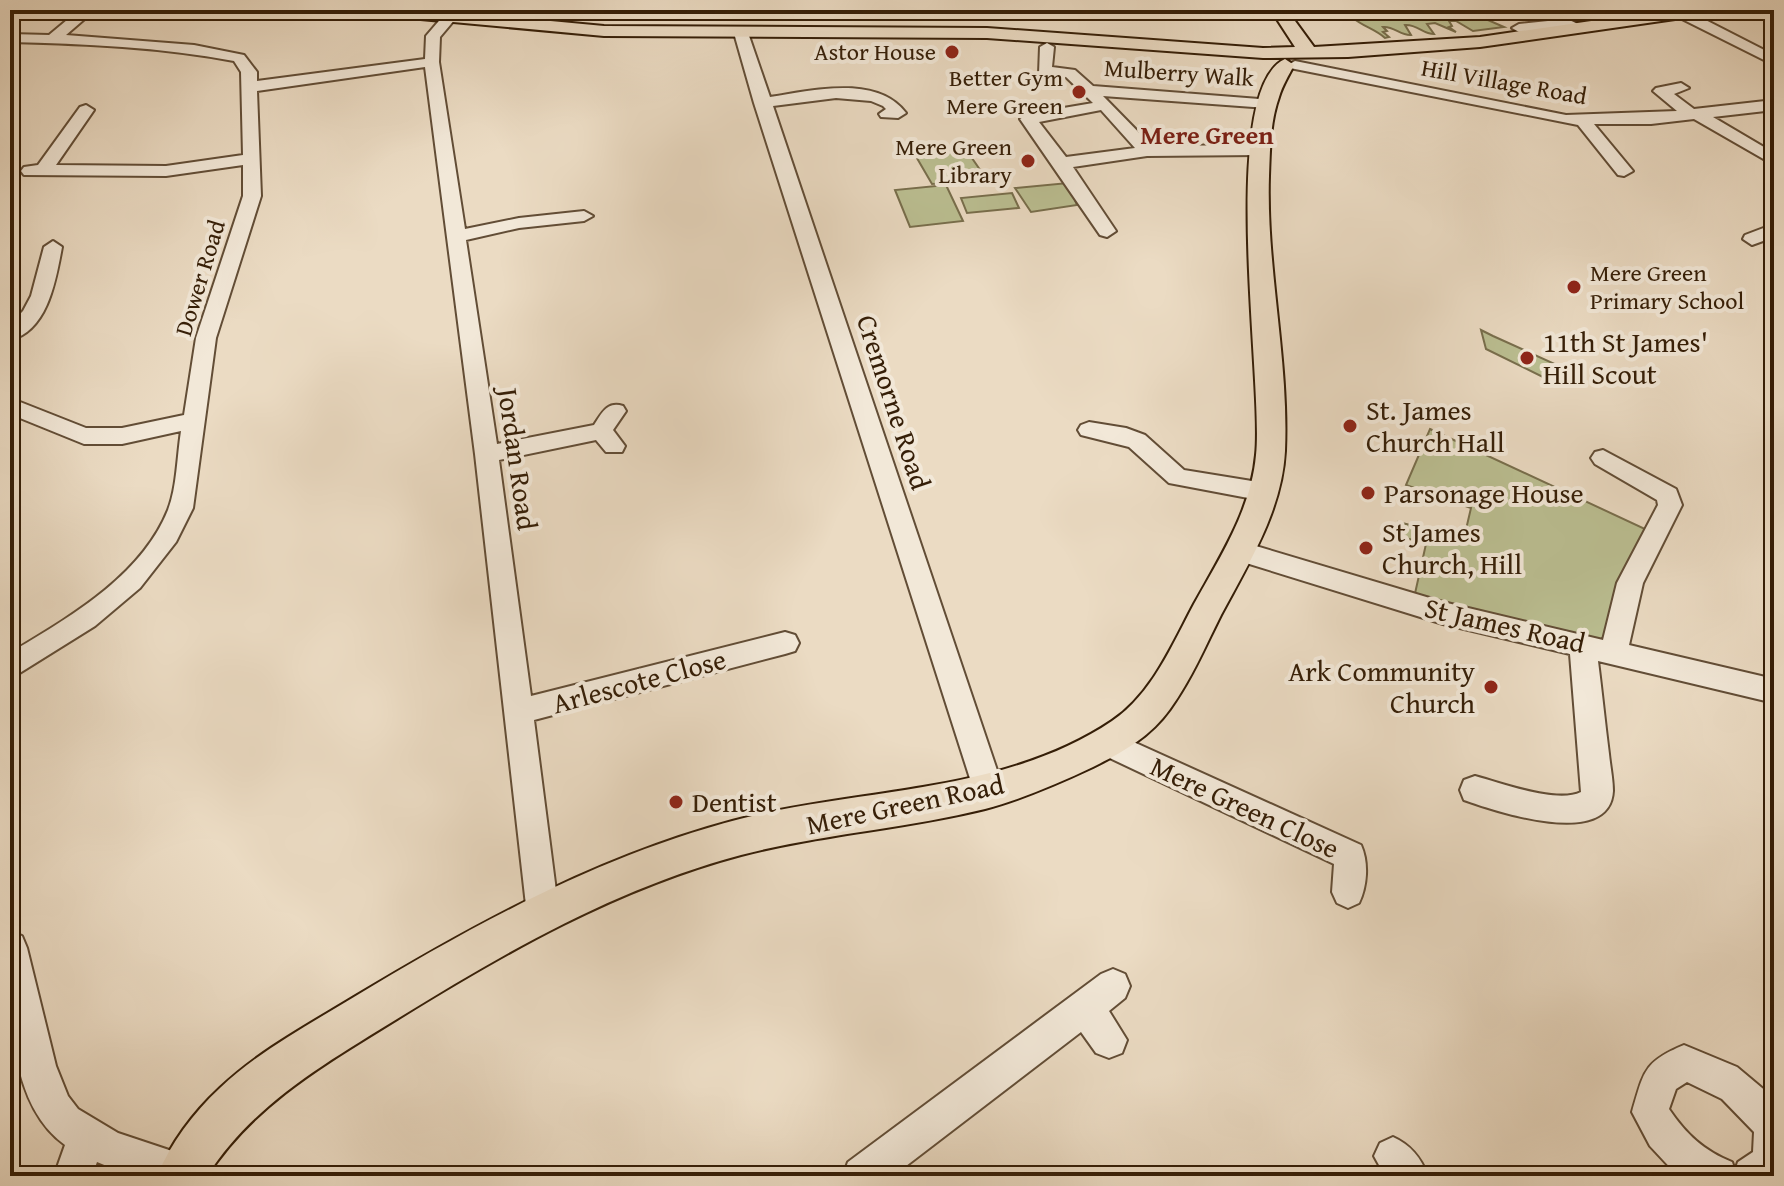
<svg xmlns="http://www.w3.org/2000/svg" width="1784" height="1186" viewBox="0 0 1784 1186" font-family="'Gentium Book Plus',serif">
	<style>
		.green { fill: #bbbf92; stroke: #786e4c; stroke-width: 2 }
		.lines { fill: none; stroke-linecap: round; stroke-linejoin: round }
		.minor-casing { stroke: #624d36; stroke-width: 4 }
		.major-casing { stroke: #351e07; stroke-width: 4 }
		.minor { fill: #f2e8d8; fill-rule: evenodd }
		.major { fill: #ebdbc3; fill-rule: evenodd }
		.poi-dot { fill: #8f2418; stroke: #f2e8d8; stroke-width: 3 }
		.labels { text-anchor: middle; stroke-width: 8; stroke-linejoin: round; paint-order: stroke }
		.far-poi-label { font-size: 24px; fill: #351e07; stroke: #f2e8d8; text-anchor: end }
		.far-street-label { font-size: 24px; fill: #351e07; stroke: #f2e8d8 }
		.far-quarter-label { font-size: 26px; font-weight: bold; fill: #7a1f14; stroke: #f2e8d8 }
		.poi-label { font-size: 28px; fill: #351e07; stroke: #f2e8d8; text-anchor: start }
		.street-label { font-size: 28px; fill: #351e07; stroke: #f2e8d8 }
	</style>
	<rect width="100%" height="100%" fill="#ebdbc3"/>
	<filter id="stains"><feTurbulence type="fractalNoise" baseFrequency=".0025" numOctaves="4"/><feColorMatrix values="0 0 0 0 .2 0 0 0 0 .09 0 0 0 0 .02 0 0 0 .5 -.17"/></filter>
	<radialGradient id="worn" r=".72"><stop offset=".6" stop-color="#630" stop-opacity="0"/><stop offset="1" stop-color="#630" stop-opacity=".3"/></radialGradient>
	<path class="green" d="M 1369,10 L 1465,10 L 1504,27 L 1473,31 L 1456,21 L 1449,21 L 1452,26 L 1449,27 L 1456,32 L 1435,23 L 1427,24 L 1434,34 C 1423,34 1417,24 1405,25 L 1411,35 C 1401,36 1394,26 1383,27 L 1387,31 L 1383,32 L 1389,37 L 1385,38 C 1375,29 1364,27 1353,18 Z
		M 965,148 L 987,180 L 932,184 L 914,153 Z
		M 1068,183 L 1077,205 L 1031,212 L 1015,188 Z
		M 946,185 L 963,221 L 910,227 L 895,190 Z
		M 1012,193 L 1019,208 L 967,213 L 961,198 Z
		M 1481,330 L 1493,336 L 1568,370 L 1555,383 L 1486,349 Z
		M 1430,429 L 1645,529 L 1605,643 L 1414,598 L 1426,544 L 1396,535 L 1398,522 L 1464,538 L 1471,508 L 1406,485 Z"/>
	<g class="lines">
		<g class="minor-casing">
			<path id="minor" d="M 79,10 L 95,10 L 66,35 L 194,45 L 244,55 L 257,72 L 257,81 L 425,59 L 426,36 L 444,15 L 454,15 L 456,18 L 440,37 L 439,62 L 465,229 L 519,218 L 584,211 L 593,216 L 584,221 L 519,228 L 466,240 L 497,444 L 594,425 C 602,413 607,401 623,406 L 626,411 L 613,430 L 625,446 L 622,452 L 606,452 L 596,440 L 499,460 L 531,696 L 785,632 L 795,635 L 799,643 L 795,651 L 785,654 L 534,720 L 559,914 L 555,925 L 543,930 L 531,925 L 527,914 L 475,454 L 425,67 L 257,91 L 261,196 L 216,338 L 193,508 L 176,542 L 140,588 L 95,626 L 10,679 L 10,653 C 68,618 141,577 168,510 C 177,487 177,456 181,431 L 122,444 L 84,444 L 10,414 L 10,398 L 86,428 L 122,428 L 184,415 L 196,338 L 243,196 L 243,165 L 166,176 L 24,175 L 21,171 L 24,167 L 38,165 L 80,107 L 86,105 L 94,110 L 56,165 L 166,166 L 243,155 L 241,72 L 234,61 C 160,47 85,44 10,42 L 10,34 L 49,35 Z
				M 1676,10 L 1686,10 L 1774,55 L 1774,65 L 1676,16 Z
				M 1567,19 L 1587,28 L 1580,32 L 1566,27 L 1519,32 L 1512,28 L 1519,24 Z
				M 741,29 L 748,33 L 770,97 C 812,91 876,74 906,113 L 898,118 L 881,117 L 879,114 L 886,109 L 883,106 L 871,101 L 836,98 L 773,106 L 1004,791 L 1000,801 L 989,805 L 978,801 L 974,791 L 754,103 L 734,33 Z
				M 1047,43 L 1054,47 L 1052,67 L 1075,70 L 1093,86 L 1273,100 L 1275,103 L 1267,108 L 1103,96 L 1152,146 L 1259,145 L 1267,150 L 1259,155 L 1147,156 L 1073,167 L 1116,231 L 1107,237 L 1100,235 L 1020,119 L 1028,114 L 1093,103 L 1066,77 L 1039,74 L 1040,47 ZM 1101,110 L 1135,148 L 1066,157 L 1039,122 Z
				M 1295,61 L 1566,115 L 1677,111 L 1653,91 L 1656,88 L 1681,83 L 1689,88 L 1674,94 L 1694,109 L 1774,100 L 1774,110 L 1713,117 L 1774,153 L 1774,165 L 1694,119 L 1651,124 L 1594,124 L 1633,171 L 1624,176 L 1618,175 L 1578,125 L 1290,68 L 1288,65 Z
				M 1774,224 L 1774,237 L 1752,245 L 1743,239 L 1745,235 Z
				M 53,241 L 62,247 C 56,279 48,331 10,340 L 10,324 L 23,311 L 31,296 L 44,247 Z
				M 1089,422 L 1126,428 L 1145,435 L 1184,470 L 1264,483 L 1272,486 L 1276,492 L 1272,498 L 1264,501 L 1169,483 L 1129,447 L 1081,435 L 1078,430 L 1081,425 Z
				M 1603,450 L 1676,489 L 1682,505 L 1643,583 L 1629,645 L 1774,679 L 1774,703 L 1598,661 C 1602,692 1605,723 1609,754 C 1610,765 1613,779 1613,791 C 1610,850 1495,811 1464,800 L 1460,790 L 1464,780 L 1475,776 C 1501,783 1557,804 1581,792 L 1570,654 L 1443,624 L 1230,558 L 1226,551 L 1230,544 L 1239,541 L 1443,602 L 1603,640 L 1617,583 L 1658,505 L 1657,500 L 1595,464 L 1591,458 L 1595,452 Z
				M 1107,730 L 1361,845 C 1369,863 1367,886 1359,903 L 1348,908 L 1337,903 L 1332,892 L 1334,864 L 1097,752 L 1092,743 L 1097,734 Z
				M 10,931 L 22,936 L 27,948 L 56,1066 L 68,1096 L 78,1109 L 118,1133 L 196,1159 L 200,1176 L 131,1176 L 97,1162 L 92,1176 L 54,1176 L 65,1145 C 4,1101 10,997 10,931 Z
				M 1113,969 L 1125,974 L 1130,986 L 1125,998 L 1109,1011 L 1127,1040 L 1122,1053 L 1109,1058 L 1096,1053 L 1081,1032 L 893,1176 L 843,1176 L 848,1162 L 1101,974 Z
				M 1684,1045 L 1737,1067 L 1774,1098 L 1774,1176 L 1678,1176 L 1650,1146 L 1632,1112 C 1644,1072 1643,1062 1684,1045 ZM 1687,1082 L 1722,1099 L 1754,1132 L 1753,1152 L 1738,1162 L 1735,1171 L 1732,1162 C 1704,1151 1686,1134 1669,1109 L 1676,1089 Z
				M 1393,1137 C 1411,1145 1421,1158 1428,1176 L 1385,1176 L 1374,1156 L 1380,1143 Z"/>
		</g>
		<g class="major-casing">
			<path id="major" d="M 369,10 L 432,10 L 604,26 L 987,28 L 1263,48 L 1295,47 L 1271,10 L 1287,10 L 1314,47 L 1480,37 L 1667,10 L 1711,10 L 1703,15 L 1480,47 L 1348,57 L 1263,58 L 987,38 L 604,36 L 377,15 Z
				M 1285,59 L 1294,65 C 1289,75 1282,86 1279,97 C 1270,122 1270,150 1269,176 C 1266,268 1289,359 1285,451 C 1282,511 1248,564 1221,615 C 1205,647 1191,680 1170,709 C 1150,737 1123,752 1093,767 C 1059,783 1023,799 985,809 C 905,829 821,834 741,855 C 617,888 505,952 397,1019 C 326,1063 253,1104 207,1176 L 157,1176 C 171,1143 193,1113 220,1088 C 259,1051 308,1025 354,997 C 480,921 612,849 756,815 C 874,788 1008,791 1112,721 C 1152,694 1172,645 1194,604 C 1220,557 1251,510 1256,455 C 1264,385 1217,90 1285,59 Z"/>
		</g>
		<use href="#minor" class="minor"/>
		<use href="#major" class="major"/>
	</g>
	<g class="poi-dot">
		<circle cx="952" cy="52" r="8"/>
		<circle cx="1079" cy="92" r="8"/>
		<circle cx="1028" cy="161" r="8"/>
		<circle cx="1574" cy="287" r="8"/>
		<circle cx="1527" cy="358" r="8"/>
		<circle cx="1350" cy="426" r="8"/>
		<circle cx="1368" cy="493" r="8"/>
		<circle cx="1366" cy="548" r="8"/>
		<circle cx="1491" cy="687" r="8"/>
		<circle cx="676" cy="802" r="8"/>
	</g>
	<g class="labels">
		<g class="far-poi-label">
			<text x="936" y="60">Astor House</text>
			<text x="1063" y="86">Better Gym<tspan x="1063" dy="28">Mere Green</tspan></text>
			<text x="1012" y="155">Mere Green<tspan x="1012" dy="28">Library</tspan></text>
			<text x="1590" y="281" text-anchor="start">Mere Green<tspan x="1590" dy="28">Primary School</tspan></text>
		</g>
		<g class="far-street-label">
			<text transform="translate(1179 73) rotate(4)" y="8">Mulberry Walk</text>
			<text transform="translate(1504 82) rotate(10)" y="8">Hill Village Road</text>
			<text transform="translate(200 278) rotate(-73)" y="8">Dower Road</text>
		</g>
		<g class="far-quarter-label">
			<text x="1207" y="144">Mere Green</text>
		</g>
		<g class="poi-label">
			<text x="1543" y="352">11th St James'<tspan x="1543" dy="32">Hill Scout</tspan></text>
			<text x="1366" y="420">St. James<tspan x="1366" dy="32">Church Hall</tspan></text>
			<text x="1384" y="503">Parsonage House</text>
			<text x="1382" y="542">St James<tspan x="1382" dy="32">Church, Hill</tspan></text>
			<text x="1475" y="681" text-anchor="end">Ark Community<tspan x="1475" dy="32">Church</tspan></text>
			<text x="692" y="812">Dentist</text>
		</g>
		<g class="street-label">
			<text transform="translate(894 402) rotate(72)" y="10">Cremorne Road</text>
			<text transform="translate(518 459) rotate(82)" y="10">Jordan Road</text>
			<text transform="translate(1505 625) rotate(13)" y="10">St James Road</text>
			<text transform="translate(639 681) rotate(-15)" y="10">Arlescote Close</text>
			<text transform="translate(905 804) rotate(-12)" y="10">Mere Green Road</text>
			<text transform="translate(1245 807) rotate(25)" y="10">Mere Green Close</text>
		</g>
	</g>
	<rect width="1784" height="1186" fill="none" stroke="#ebdbc3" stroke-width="40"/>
	<rect x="12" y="12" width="1760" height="1162" fill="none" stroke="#351e07" stroke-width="4"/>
	<rect x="20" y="20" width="1744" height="1146" fill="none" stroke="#351e07" stroke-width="2"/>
	<rect width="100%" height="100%" filter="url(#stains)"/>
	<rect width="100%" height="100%" fill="url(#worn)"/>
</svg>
